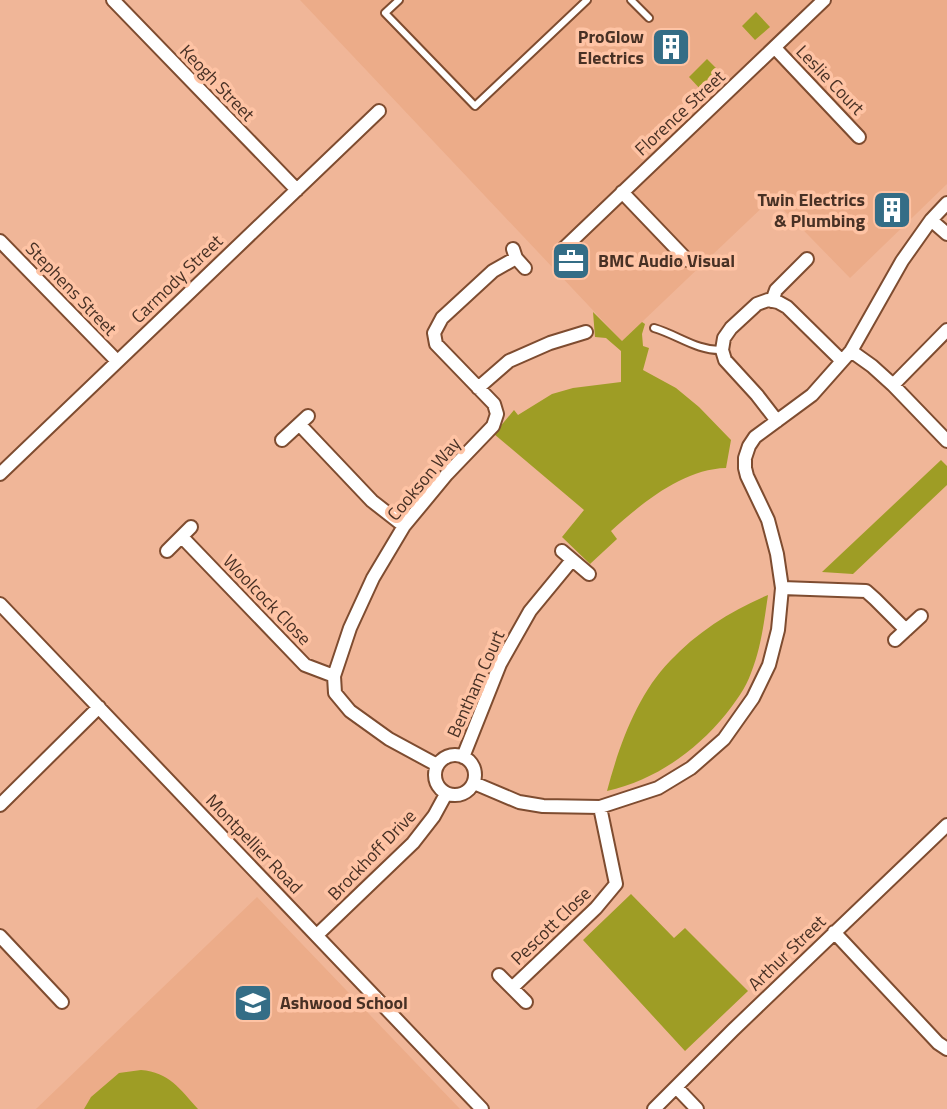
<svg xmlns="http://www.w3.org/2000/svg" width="947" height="1109" viewBox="0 0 947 1109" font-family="'Titillium Web',sans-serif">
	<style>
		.built { fill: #ecac89 }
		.green { fill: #9e9d25 }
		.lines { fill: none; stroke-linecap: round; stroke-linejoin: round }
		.lane-casing { stroke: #7e4c30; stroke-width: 10 }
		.street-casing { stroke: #7e4c30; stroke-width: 16 }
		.lane { stroke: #fff; stroke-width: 6 }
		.street { stroke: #fff; stroke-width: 12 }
		.labels { text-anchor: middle; stroke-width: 7; stroke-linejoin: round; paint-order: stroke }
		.poi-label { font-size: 18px; font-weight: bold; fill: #483125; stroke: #fec3a4; text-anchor: end }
		.street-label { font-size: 18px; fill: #483125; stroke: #fec3a4 }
	</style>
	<rect width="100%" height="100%" fill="#f0b698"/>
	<path class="built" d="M 300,0 L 947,0 L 947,184 L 850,278 L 772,198 L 622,341 Z
		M 257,897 L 460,1109 L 36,1109 Z"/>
	<path class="green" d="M 756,12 L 770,27 L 755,40 L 742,26 Z
		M 707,59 L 721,73 L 702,91 L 689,77 Z
		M 593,312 L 622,341 L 642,322 L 645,324 L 642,334 L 643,346 L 649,348 L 643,370 L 676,388 L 699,407 L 731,440 L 726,468 C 683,469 642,503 611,531 L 617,539 L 590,564 L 562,537 L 584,510 L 494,434 L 514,410 L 518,415 L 552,394 L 573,388 L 621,382 L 621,351 L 606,338 L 595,337 Z
		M 941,460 L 947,466 L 947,485 L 853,574 L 822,572 Z
		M 768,595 C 764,622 761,648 751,673 C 746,688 735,702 726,714 C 695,752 655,780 607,791 C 619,746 637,695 670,661 C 697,632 732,610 768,595 Z
		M 631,894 L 674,938 L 685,928 L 748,991 L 685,1051 L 583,940 Z
		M 141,1070 C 169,1072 180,1089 198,1109 L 84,1109 L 91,1097 L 119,1073 Z"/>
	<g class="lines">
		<g class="lane-casing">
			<path id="lane" d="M 399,0 L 385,13 L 475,106 L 587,0
				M 631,0 L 649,18
				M 654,328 C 678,335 697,351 722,350"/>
		</g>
		<g class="street-casing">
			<path id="street" d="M 113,0 L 297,190
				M 775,48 L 859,137
				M 622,192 L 687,260
				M 931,220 L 947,234
				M 0,241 L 117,361
				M 513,249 L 516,258 L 525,268
				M 560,252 L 824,0
				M 772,301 L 776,290 L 807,259
				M 851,351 L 872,366 L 893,385 L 947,441
				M 893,385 L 947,330
				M 478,388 L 509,361 L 550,343 L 586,332
				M 777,421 L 757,395 L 725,360 L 722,350 L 724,338 L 731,328 L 757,304 L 768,300 L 778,302 L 787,307 L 842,361
				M 299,424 L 372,501 L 404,526
				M 282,440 L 308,416
				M 0,474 L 379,111
				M 182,537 L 305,665 L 334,676
				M 167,551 L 191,527
				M 562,551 L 589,574
				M 782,588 L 866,591 L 875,599 L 906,630
				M 0,604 L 482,1109
				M 895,640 L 921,616
				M435 775a20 20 0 1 1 40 0a20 20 0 1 1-40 0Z
				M 463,757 L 500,664 L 530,611 L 572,560
				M 437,765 L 389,739 L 350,711 L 335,693 L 334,676 L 350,628 L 373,578 L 404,526 L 447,474 L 493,426 L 497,414 L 494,404 L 436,344 L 434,333 L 442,318 L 493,271 L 516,258
				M 474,783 L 519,802 L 543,806 L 600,807 L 658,788 L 691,768 L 724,739 L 753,698 L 769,665 L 778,630 L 782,588 L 777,554 L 768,520 L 747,476 L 745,468 L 745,458 L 749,446 L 755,437 L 812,395 L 851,351 L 902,261 L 931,220 L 947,203
				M 0,805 L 99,707
				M 834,932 L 938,1043 L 947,1049
				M 317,935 L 413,843 L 434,816 L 446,794
				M 0,936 L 62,1002
				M 499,975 L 526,1002
				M 512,988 L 596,908 L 616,884 L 600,807
				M 676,1087 L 697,1109
				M 654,1109 L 733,1030 L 947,825"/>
		</g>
		<use href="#lane" class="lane"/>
		<use href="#street" class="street"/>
	</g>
	<defs>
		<g id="building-square" transform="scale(2.0125)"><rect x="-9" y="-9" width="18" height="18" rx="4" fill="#346d86" stroke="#fec3a4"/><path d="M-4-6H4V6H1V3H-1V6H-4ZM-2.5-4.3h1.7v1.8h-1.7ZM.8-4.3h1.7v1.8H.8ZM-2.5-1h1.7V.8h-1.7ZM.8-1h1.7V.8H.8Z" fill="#fff"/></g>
		<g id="office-square" transform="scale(2.0125)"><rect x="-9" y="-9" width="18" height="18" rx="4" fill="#346d86" stroke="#fec3a4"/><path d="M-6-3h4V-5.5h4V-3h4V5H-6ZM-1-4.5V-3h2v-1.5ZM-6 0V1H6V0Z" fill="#fff"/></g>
		<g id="school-square" transform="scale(2.0125)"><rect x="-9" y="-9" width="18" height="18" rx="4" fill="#346d86" stroke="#fec3a4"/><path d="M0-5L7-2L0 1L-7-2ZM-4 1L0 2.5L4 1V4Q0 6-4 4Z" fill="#fff"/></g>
	</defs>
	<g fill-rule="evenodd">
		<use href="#building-square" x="671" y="47"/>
		<use href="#building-square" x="892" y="210"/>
		<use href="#office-square" x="571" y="261"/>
		<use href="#school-square" x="253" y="1003"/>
	</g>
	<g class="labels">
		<g class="poi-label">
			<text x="644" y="43">ProGlow<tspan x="644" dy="21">Electrics</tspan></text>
			<text x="865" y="206">Twin Electrics<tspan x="865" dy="21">&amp; Plumbing</tspan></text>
			<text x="598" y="267" text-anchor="start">BMC Audio Visual</text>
			<text x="280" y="1009" text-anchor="start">Ashwood School</text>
		</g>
		<g class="street-label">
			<text transform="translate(830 80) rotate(46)" y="6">Leslie Court</text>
			<text transform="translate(217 83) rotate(46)" y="6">Keogh Street</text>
			<text transform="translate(680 113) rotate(-43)" y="6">Florence Street</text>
			<text transform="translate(177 279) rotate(-44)" y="6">Carmody Street</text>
			<text transform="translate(71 289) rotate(46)" y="6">Stephens Street</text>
			<text transform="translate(424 479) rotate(-50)" y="6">Cookson Way</text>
			<text transform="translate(267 600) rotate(46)" y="6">Woolcock Close</text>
			<text transform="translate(476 684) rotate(-66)" y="6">Bentham Court</text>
			<text transform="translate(254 844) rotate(46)" y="6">Montpellier Road</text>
			<text transform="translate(372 855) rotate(-46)" y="6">Brockhoff Drive</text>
			<text transform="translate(551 926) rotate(-44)" y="6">Pescott Close</text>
			<text transform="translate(787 953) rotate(-44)" y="6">Arthur Street</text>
		</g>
	</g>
</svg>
